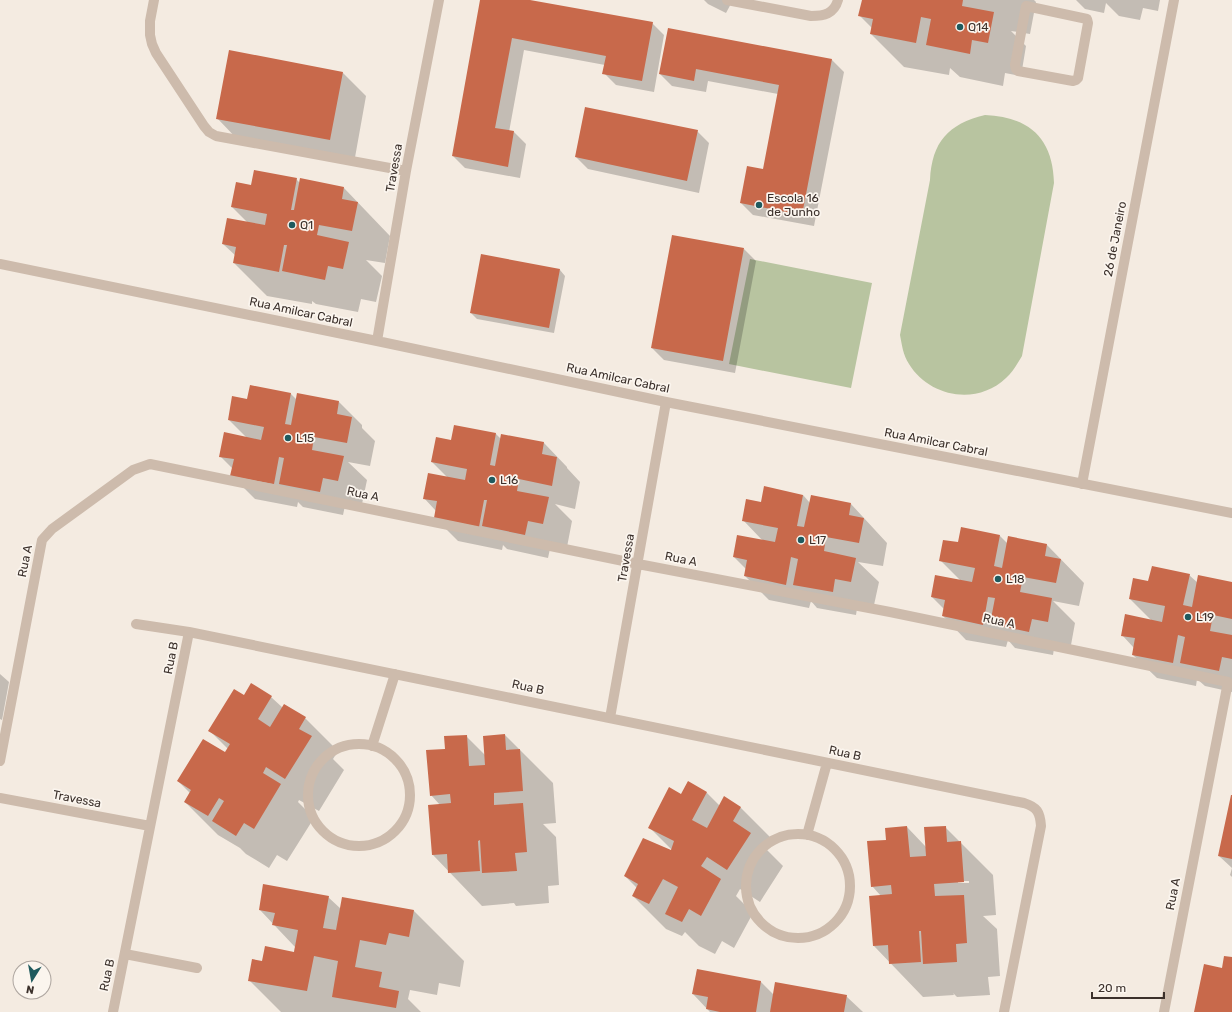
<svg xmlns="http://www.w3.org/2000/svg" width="1232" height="1012" viewBox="0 0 1232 1012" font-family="Rubik,sans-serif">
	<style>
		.green { fill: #b8c4a0 }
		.shadow { fill: #0003; fill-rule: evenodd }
		.building { fill: #c8694b }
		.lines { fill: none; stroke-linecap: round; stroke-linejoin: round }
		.minor { stroke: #cdbbac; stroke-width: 10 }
		.poi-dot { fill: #1f5a5e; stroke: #fbf5ee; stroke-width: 1.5 }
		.labels { text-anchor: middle; stroke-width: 3.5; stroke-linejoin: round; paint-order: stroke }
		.poi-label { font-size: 12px; fill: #3b302b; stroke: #fbf5ee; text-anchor: start }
		.street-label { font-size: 12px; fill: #3b302b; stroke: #fbf5ee }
	</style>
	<rect width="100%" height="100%" fill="#f4ebe1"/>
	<path class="green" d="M 985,115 C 1029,117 1053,138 1054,183 L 1022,356 C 1017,364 1013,372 1006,378 C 977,406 929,397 909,364 C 903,355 902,345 900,335 L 930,180 C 932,142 948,124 985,115 Z
		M 750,259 L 872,283 L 851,388 L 729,364 Z"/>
	<path class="shadow" d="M 481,0 L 524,0 L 652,23 L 664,35 L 654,92 L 616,85 L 604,73 L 605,65 L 524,50 L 509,132 L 514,132 L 526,144 L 520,178 L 465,168 L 453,156 Z
		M 704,0 L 748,0 L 733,0 L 726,13 L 708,4 Z
		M 863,0 L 1034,0 L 1036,2 L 1030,34 L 1011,31 L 1026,46 L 1021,76 L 1005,73 L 1003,86 L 960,77 L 950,68 L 949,75 L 904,67 L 871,34 L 872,28 L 860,16 Z
		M 1076,0 L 1160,0 L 1158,11 L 1143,8 L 1140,20 L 1119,16 L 1106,3 L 1104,13 L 1085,9 Z
		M 669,29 L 832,60 L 844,72 L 814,226 L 753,215 L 741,203 L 764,170 L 778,94 L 708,81 L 706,92 L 672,86 L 660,74 Z
		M 343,73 L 366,96 L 354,163 L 240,142 L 217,118 Z
		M 697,131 L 709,143 L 699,193 L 588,169 L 576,157 Z
		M 296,179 L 300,183 L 301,180 L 344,188 L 390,236 L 385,263 L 366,260 L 382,276 L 376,302 L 361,299 L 358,312 L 316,304 L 312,301 L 312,304 L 267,296 L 234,263 L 236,256 L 223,244 L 248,223 L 232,207 L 252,186 Z
		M 744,249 L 756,261 L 735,373 L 664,360 L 652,348 Z
		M 560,270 L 565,276 L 554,333 L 477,319 L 471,313 Z
		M 291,394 L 297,400 L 339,402 L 362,425 L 362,428 L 375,441 L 370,466 L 348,462 L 367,480 L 362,504 L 346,501 L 343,515 L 303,507 L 298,502 L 297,507 L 255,499 L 231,475 L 233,469 L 220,456 L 247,438 L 229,420 L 248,401 Z
		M 455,426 L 496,434 L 501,439 L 544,443 L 567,467 L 567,468 L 580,482 L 575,509 L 555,504 L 572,521 L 567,547 L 551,544 L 548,558 L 507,549 L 503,545 L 502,550 L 458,541 L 435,518 L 436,511 L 424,498 L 448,478 L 432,462 L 452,441 Z
		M 803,495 L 810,503 L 851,504 L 887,543 L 883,566 L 858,562 L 879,582 L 874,605 L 858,602 L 856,615 L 817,608 L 811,601 L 809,608 L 769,600 L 745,576 L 746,569 L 734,557 L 763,541 L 743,520 L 762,503 Z
		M 1000,536 L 1008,544 L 1009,537 L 1047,545 L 1084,583 L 1079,606 L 1053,601 L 1075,623 L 1071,645 L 1055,642 L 1053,655 L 1015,648 L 1008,640 L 1006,647 L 966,640 L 943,616 L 944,609 L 932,597 L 961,581 L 940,560 L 959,544 Z
		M 1189,575 L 1198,583 L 1232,583 L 1232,692 L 1205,686 L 1197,679 L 1196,686 L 1157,678 L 1133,655 L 1134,648 L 1122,635 L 1152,621 L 1130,599 L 1149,583 Z
		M 0,674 L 9,682 L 2,720 L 0,719 Z
		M 244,697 L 271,697 L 283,708 L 285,705 L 305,718 L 338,751 L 333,759 L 344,770 L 319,811 L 299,800 L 298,802 L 314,818 L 287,861 L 277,855 L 269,868 L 246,854 L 240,848 L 218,835 L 185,802 L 190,793 L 178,781 L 225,754 L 228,749 L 209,730 Z
		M 505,735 L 553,783 L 556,823 L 543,824 L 556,837 L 559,885 L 548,886 L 549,903 L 516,906 L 514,903 L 482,906 L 433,855 L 440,805 L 431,795 L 446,750 L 466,736 L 485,755 Z
		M 688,782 L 707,793 L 720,806 L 725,798 L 741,808 L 774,841 L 767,850 L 783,866 L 760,902 L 740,889 L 736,896 L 753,913 L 734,948 L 722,941 L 715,954 L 699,946 L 685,932 L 682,936 L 666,929 L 633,896 L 637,888 L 625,876 L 671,852 L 672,850 L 649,827 L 681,796 Z
		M 1232,797 L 1232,877 L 1230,875 L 1232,868 L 1219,856 Z
		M 907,827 L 926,847 L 945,827 L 993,875 L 996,915 L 983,916 L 997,929 L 1000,976 L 988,977 L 990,995 L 957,997 L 953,993 L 954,995 L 923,997 L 874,946 L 881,896 L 872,886 L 887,841 ZM 958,881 L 969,881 L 969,883 L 958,883 Z
		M 328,897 L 341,909 L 414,911 L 464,961 L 460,987 L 439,983 L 437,995 L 410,990 L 408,999 L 421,1012 L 281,1012 L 249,980 L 263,962 L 294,953 L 295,947 L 260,910 Z
		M 697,970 L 761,982 L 774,995 L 846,996 L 863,1012 L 710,1012 L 693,994 Z"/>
	<path class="building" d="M 480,0 L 530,0 L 653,22 L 642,81 L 602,74 L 606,56 L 512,38 L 495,128 L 514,131 L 508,167 L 452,156 Z
		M 862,0 L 963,0 L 962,6 L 994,12 L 988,43 L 972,40 L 970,54 L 926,45 L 931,19 L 921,17 L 916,43 L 870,34 L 873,19 L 858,16 Z
		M 668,28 L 832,59 L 802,215 L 740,203 L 747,166 L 763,169 L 779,85 L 696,69 L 694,81 L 659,74 Z
		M 229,50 L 343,72 L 330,140 L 216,119 Z
		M 585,107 L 698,130 L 687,181 L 575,157 Z
		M 254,170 L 297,178 L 291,210 L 294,210 L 300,178 L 344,187 L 342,199 L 358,202 L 352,231 L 319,225 L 317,235 L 349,242 L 343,269 L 328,266 L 325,280 L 282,271 L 287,245 L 284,245 L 279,272 L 233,263 L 236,247 L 222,244 L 227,218 L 265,225 L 267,214 L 231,207 L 236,182 L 251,185 Z
		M 672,235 L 744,248 L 723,361 L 651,348 Z
		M 481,254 L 560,269 L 549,328 L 470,313 Z
		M 250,385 L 291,393 L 285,424 L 291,425 L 297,393 L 339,401 L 337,414 L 352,417 L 347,443 L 314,437 L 312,450 L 344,456 L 338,481 L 323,478 L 320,492 L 279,484 L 284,458 L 279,457 L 274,484 L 230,476 L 234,459 L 219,457 L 224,432 L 261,440 L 264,427 L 228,420 L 232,396 L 247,399 Z
		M 454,425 L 496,433 L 490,465 L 495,466 L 501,434 L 544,442 L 542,454 L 557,457 L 552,486 L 519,479 L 517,491 L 549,497 L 543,524 L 528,521 L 525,535 L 482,526 L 487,500 L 484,500 L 479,527 L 434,518 L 437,501 L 423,499 L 428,473 L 465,480 L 467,469 L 431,462 L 436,437 L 451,440 Z
		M 764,486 L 803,495 L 797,526 L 804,527 L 811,495 L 851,503 L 849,515 L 864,518 L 859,543 L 826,537 L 824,551 L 856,558 L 851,582 L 835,579 L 833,592 L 793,585 L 798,559 L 791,557 L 786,585 L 744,576 L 747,560 L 733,557 L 737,535 L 775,542 L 778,528 L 742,521 L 746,499 L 761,502 Z
		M 961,527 L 1000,535 L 994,566 L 1002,568 L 1008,536 L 1047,544 L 1045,556 L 1061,559 L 1056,583 L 1023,577 L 1020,592 L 1052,598 L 1048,622 L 1032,619 L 1029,632 L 990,624 L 995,598 L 988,597 L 983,625 L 942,616 L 945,600 L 931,597 L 935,575 L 972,582 L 975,568 L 939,561 L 943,540 L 958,542 Z
		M 1152,566 L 1190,574 L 1183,605 L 1192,607 L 1198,575 L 1232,582 L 1232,619 L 1213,615 L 1210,631 L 1232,635 L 1232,659 L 1222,657 L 1219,671 L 1180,663 L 1185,637 L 1178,635 L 1173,663 L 1132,655 L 1135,638 L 1121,636 L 1125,614 L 1162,622 L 1165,606 L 1129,599 L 1133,578 L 1148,581 Z
		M 251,683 L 272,696 L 258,719 L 270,727 L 284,704 L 306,717 L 299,729 L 312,736 L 285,779 L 266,767 L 263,773 L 281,784 L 254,829 L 244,823 L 236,836 L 212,821 L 224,801 L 219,798 L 208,816 L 184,802 L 191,790 L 177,781 L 203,739 L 225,752 L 230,744 L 208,731 L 234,689 L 244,695 Z
		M 505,734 L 506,750 L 520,749 L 523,791 L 494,793 L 494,805 L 523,803 L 527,852 L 515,853 L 517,871 L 482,873 L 480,840 L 478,841 L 480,871 L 448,873 L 447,854 L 432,855 L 428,805 L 451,803 L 450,794 L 430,796 L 426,750 L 445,749 L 444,736 L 467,735 L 469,766 L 485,765 L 483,736 Z
		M 688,781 L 707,792 L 692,820 L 707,828 L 724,796 L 741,807 L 733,821 L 751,833 L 727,870 L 707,857 L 701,866 L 721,879 L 701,916 L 689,909 L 682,922 L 665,914 L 678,887 L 663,879 L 649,904 L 632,896 L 638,884 L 624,876 L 643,838 L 671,850 L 674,841 L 648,828 L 669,787 L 681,794 Z
		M 1231,795 L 1232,795 L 1232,859 L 1218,856 Z
		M 907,826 L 910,857 L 926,856 L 924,827 L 946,826 L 947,842 L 961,841 L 964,882 L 934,884 L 935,896 L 964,895 L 967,943 L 956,944 L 957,962 L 923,964 L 921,931 L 919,931 L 921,962 L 889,964 L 888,945 L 873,946 L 869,896 L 892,894 L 891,885 L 871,887 L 867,841 L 886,840 L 885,828 Z
		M 263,884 L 329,896 L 323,928 L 336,930 L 342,897 L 414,910 L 409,937 L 389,933 L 386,945 L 360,940 L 355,967 L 382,972 L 379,987 L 399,991 L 396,1008 L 332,997 L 338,961 L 314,956 L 307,991 L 248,981 L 252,959 L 262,961 L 265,946 L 294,952 L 298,930 L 272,925 L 275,913 L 259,910 Z
		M 1224,956 L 1232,957 L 1232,1012 L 1194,1012 L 1204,964 L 1222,968 Z
		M 697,969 L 761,981 L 756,1012 L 720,1012 L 706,1009 L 708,997 L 692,994 Z
		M 775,982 L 847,995 L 844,1012 L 770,1012 Z"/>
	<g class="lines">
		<path class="minor" d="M 154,0 L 150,21 L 150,35 L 152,44 L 156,53 L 204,126 L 209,132 L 216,136 L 406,171
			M 727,0 L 811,16 C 824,16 834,14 838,0
			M 1026,6 L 1087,19 L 1088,23 L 1078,78 L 1076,80 L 1073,81 L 1018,71 L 1016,69 L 1015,65 Z
			M 0,264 L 377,341 L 666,402 L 1232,513
			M 377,341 L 406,171 L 439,0
			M 1082,484 L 1174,0
			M 136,624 L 189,632 L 1024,803 C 1037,807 1040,812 1041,826 L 1004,1012
			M 610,718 L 666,402
			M308 795a51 51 0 1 1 102 0a51 51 0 1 1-102 0Z
			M 372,746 L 395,674
			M 0,761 L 42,540 L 52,529 L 133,470 L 150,464 L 638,564 L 890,612 L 1228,682 L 1164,1012
			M 0,798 L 150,826
			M746 886a52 52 0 1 1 104 0a52 52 0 1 1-104 0Z
			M 807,835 L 827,763
			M 125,954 L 197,968
			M 113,1012 L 189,632"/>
	</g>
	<g class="poi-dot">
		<circle cx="960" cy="27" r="4"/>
		<circle cx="759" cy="205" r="4"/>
		<circle cx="292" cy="225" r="4"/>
		<circle cx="288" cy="438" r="4"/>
		<circle cx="492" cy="480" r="4"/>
		<circle cx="801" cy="540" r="4"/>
		<circle cx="998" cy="579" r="4"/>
		<circle cx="1188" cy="617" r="4"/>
	</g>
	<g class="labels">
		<g class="poi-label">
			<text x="968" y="31">Q14</text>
			<text x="767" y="202">Escola 16<tspan x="767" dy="14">de Junho</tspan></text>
			<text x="300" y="229">Q1</text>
			<text x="296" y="442">L15</text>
			<text x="500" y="484">L16</text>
			<text x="809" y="544">L17</text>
			<text x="1006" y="583">L18</text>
			<text x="1196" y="621">L19</text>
		</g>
		<g class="street-label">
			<text transform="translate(394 168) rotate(-80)" y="4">Travessa</text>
			<text transform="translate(1115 239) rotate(-79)" y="4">26 de Janeiro</text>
			<text transform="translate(301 312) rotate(12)" y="4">Rua Amilcar Cabral</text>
			<text transform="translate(618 378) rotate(12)" y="4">Rua Amilcar Cabral</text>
			<text transform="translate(936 442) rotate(11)" y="4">Rua Amilcar Cabral</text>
			<text transform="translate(363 494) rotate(12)" y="4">Rua A</text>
			<text transform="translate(626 558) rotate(-80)" y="4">Travessa</text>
			<text transform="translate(681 559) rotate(11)" y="4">Rua A</text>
			<text transform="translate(25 561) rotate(-79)" y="4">Rua A</text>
			<text transform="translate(999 621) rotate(12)" y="4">Rua A</text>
			<text transform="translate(171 658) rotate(-79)" y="4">Rua B</text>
			<text transform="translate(528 687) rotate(12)" y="4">Rua B</text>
			<text transform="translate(845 753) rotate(12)" y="4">Rua B</text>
			<text transform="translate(77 799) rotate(11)" y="4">Travessa</text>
			<text transform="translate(1173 894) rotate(-79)" y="4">Rua A</text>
			<text transform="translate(107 975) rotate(-78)" y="4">Rua B</text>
		</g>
	</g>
	<g transform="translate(32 980) rotate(191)"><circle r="19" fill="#fbf5ee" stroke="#aea6a0"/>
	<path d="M0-3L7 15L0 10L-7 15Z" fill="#1f5a5e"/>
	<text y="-6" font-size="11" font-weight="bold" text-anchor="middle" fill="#3b302b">N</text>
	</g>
	<path d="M1092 992v6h72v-6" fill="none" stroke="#3b302b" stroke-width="2"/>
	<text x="1098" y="992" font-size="12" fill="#3b302b" stroke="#fbf5ee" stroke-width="3" paint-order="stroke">20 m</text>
</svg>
